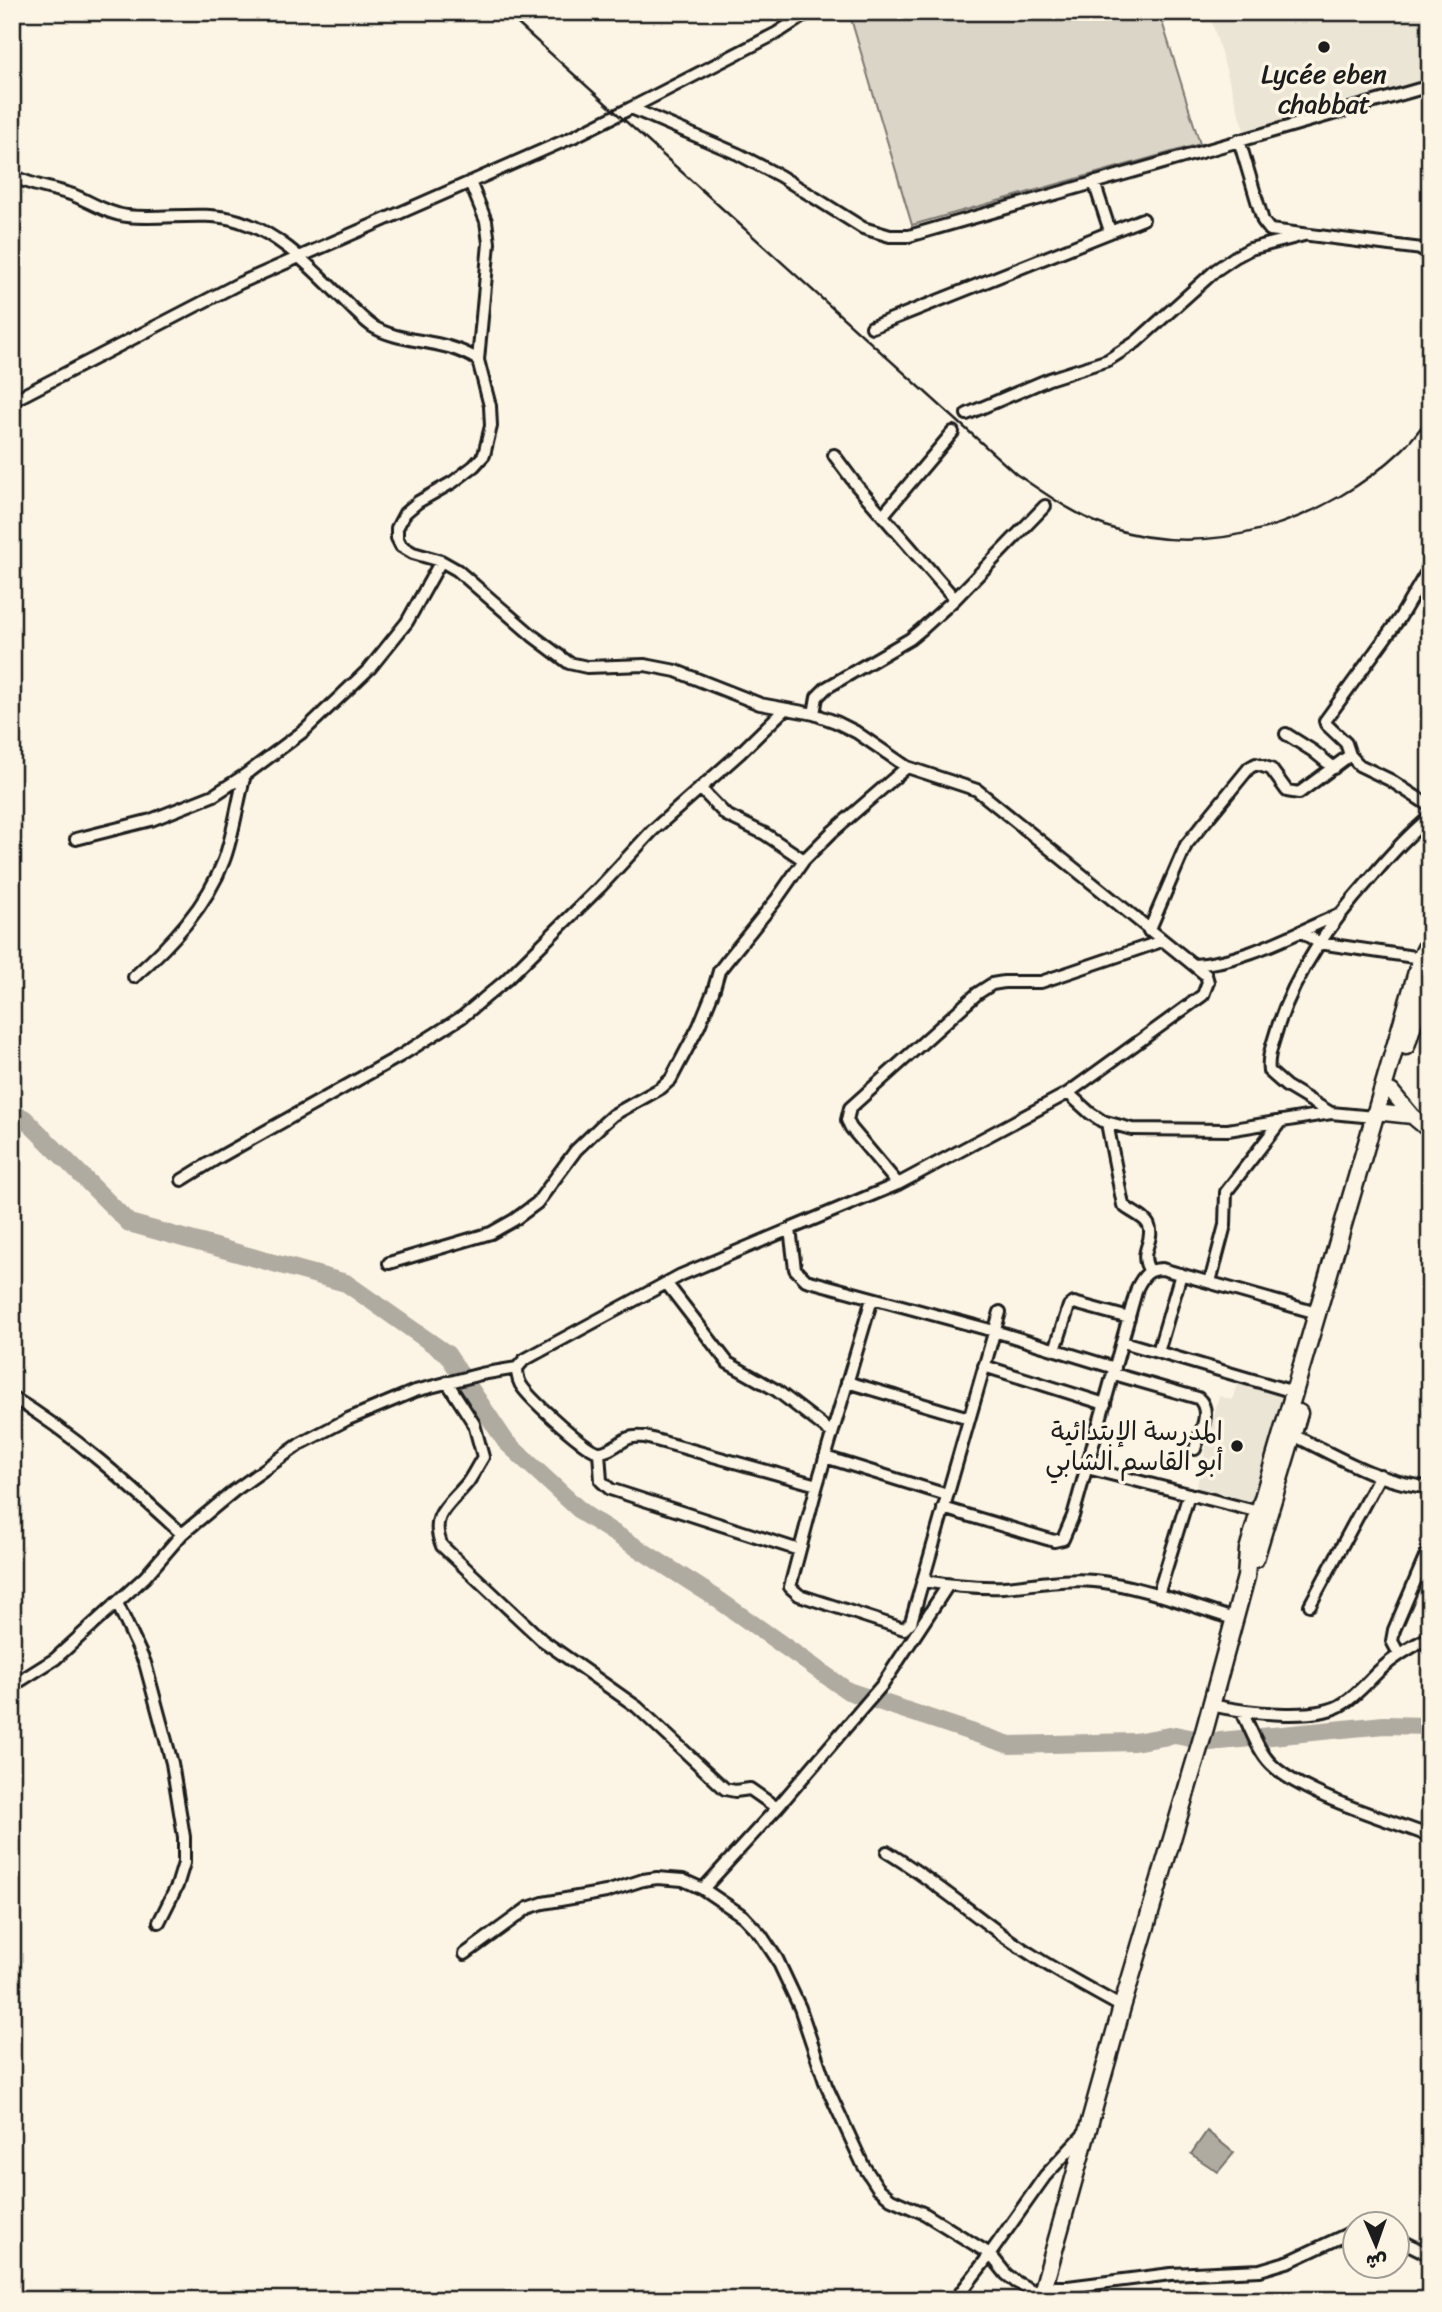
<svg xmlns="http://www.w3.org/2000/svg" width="1442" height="2312" viewBox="0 0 1442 2312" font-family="Sriracha,'Playpen Sans Arabic',sans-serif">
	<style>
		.built { fill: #ebe5d6 }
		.green { fill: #dbd5c8; stroke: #7c7872; stroke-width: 2 }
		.water { fill: #b0aba1; stroke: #75726c; stroke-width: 2 }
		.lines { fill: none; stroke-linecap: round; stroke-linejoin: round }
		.river { stroke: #b0aba1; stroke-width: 18 }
		.minor-casing { stroke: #1c1c1c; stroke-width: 16 }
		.tertiary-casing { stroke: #1c1c1c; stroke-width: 19 }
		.secondary-casing { stroke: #1c1c1c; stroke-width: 21 }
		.minor { stroke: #fcf5e5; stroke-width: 10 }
		.tertiary { stroke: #fcf5e5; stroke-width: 14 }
		.secondary { stroke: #fcf5e5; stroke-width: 16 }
		.rail { stroke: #1c1c1c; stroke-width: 2.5 }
		.poi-dot { fill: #1c1c1c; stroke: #fcf5e5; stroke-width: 2.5 }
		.labels { text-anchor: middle; stroke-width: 7; stroke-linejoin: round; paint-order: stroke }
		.poi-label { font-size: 26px; fill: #1c1c1c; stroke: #fcf5e5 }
	</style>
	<rect width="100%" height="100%" fill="#fcf5e5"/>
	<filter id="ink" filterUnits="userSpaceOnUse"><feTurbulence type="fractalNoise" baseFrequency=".0143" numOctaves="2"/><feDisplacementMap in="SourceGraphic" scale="14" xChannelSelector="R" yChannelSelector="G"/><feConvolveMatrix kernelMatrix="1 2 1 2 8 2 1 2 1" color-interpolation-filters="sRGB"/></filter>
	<g filter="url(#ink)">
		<path class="built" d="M 1209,12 L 1430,12 L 1430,82 L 1244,131 Z
			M 1239,1379 L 1284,1392 L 1250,1505 L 1195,1493 L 1219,1396 L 1232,1400 Z"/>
		<path class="green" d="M 849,12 L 1159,12 L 1200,144 L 912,225 Z"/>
		<path class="water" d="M 1207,2131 L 1234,2153 L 1218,2172 L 1191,2154 Z"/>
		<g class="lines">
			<path class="river" d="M 12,1114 L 24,1118 L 129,1223 L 346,1283 L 447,1354 L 506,1442 L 584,1514 L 713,1596 L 848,1691 L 1010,1745 L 1134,1742 L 1175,1735 L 1210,1742 L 1384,1725 L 1430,1726"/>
			<g class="minor-casing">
				<path id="minor" d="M 631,108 L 777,33 L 809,12
					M 1239,140 L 1263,221 L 1270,230 L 1430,250
					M 12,175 C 30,186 53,188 73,195 C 91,202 108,214 127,216 C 164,220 204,210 239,221 C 281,234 311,268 341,297 C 351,307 361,318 372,326 C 402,345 443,337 478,360
					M 470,182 L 486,221 L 489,243 L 478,360 L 490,406 L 491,426 L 484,455 L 474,466 L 453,482 L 418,502 L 405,513 L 397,528 L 397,538 L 401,546 L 413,553 L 441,561 L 457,570 L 533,636 L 569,663 L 587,667 L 645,665 L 676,671 L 760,704 L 814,714 L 836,722 L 856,732 L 907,767 L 977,790 L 1206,975 L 1208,982 L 1203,995 L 1068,1093 L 898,1184 L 790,1229 L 795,1269 L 806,1280 L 994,1331 L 1115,1368
					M 1094,182 L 1110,231
					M 872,327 L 1143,219
					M 12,401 L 240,283 L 573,137 L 631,108 L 738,154 L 780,176 L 863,228 L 890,236 L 909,236 L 1430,86
					M 967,414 L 1049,379 L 1108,360 L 1136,342 L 1216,270 L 1235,257 L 1250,249 L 1304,235
					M 834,455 L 857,486 L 955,599
					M 883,515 L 953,432
					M 1430,572 L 1425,575 L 1399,619 L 1325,721 L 1326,724 L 1346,743 L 1350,755 L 1359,765 L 1390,780 L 1430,806
					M 814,714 L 817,697 L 826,688 L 910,639 L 922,629 L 955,599 L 1045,506
					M 1286,734 L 1313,751 L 1334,768
					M 700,788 L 726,815 L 765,834 L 804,860
					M 76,839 L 151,820 L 214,795 L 245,775 L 305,730 L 370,668 L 407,622 L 441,561
					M 1149,931 L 1186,845 L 1249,768 L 1256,764 L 1271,769 L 1287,791 L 1299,793 L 1350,755
					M 1301,931 L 1319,943 L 1421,958 L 1430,962
					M 1194,965 C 1245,962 1292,934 1338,915
					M 134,977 C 170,945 207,906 224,860 C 234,833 237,803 245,775
					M 1068,1093 L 1090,1113 L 1102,1121 L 1132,1129 L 1228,1130 L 1331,1113 L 1374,1117
					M 1331,1113 L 1286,1086 L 1269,1071 C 1267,1057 1273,1043 1277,1029 C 1296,971 1330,924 1370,879 C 1389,856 1407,836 1430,817
					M 1107,1123 L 1123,1205 C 1130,1212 1146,1217 1149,1226 C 1155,1242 1137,1252 1150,1271
					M 182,1180 L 216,1159 L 400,1056 L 462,1017 L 506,980 L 600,887 L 652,831 L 740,753 L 784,710
					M 898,1184 L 851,1128 L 847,1120 L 850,1108 L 978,993 L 992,984 L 1004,982 L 1041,982 L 1162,941
					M 389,1263 L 491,1233 L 514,1220 L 537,1203 L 576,1150 L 604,1123 L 613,1115 L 661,1088 L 671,1079 L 699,1026 L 713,992 L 719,971 L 726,962 L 776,900 L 804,860 L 832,832 L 907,767
					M 1210,1282 L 1225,1225 L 1226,1192 L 1281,1121
					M 667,1284 L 728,1363 L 776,1390 L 832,1433
					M 872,1299 L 817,1485 L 790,1587 L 799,1595 L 904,1629 L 911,1622 L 1000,1312
					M 1123,1342 L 1294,1392
					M 1055,1350 L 1069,1306 L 1074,1303 L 1129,1318
					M 1158,1352 L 1181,1274
					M 984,1366 L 1105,1404
					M 517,1368 C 517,1376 518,1382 523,1388 C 532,1400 586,1451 599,1452 C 610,1452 619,1442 629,1438 C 634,1436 639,1437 645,1437 L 817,1485
					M 1114,1374 L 1198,1398 C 1213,1411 1200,1432 1195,1449
					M 447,1382 L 474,1424 L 483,1457 C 478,1465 473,1475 468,1482 C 450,1505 428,1514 442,1546 L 542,1640 L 637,1707 L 725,1789 L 735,1791 L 750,1789 L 777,1808 L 703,1889
					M 847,1382 L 969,1418
					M 12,1397 C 75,1435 128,1484 182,1534
					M 1293,1435 C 1335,1455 1382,1485 1430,1487
					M 599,1452 L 601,1481 L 610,1489 L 799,1550
					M 825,1457 L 947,1495
					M 1087,1468 L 1259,1512
					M 943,1508 L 1054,1541 L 1063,1539 L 1073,1516 L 1137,1288 C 1143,1276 1148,1269 1162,1269 L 1317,1313
					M 923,1581 C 949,1585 976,1588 1003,1587 C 1033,1585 1064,1578 1094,1581 C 1139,1585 1191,1606 1234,1619
					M 1158,1595 L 1189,1494
					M 117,1603 L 145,1663 L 172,1763 L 184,1837 L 184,1863 L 177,1886 L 159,1922
					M 1310,1605 L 1380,1475
					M 1399,1654 L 1392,1641 L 1394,1630 L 1430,1546
					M 12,1686 L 55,1659 L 145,1577 L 182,1534 L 234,1491 L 300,1444 L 348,1419 L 415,1391 L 481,1374 L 517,1368 L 524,1360 L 681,1275 L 790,1229
					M 1211,1705 C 1242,1712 1318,1722 1344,1703 C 1358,1694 1368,1681 1380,1670 C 1395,1656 1412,1646 1430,1637
					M 1242,1712 C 1251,1729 1258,1751 1271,1764 C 1300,1794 1389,1820 1430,1836
					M 777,1808 L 883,1684 L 948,1585
					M 887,1852 C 927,1876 963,1906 1001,1934 C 1040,1962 1080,1984 1122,2007
					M 465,1954 L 528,1908 L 543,1903 L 606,1892 L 643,1880 L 657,1878 L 683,1880 L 703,1889 L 743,1916 L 761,1935 L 777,1959 L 800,2008 L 826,2085 L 863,2165 L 878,2188 L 891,2199 L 925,2214 L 990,2254 L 1006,2274 L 1016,2282 L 1041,2295
					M 1396,2238 L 1430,2255
					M 1043,2287 L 1068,2287 L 1171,2274 L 1260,2270 L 1290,2261 L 1354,2231
					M 955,2300 L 985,2261 L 1045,2176 L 1085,2133"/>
			</g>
			<g class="tertiary-casing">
				<path id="tertiary" d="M 1383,1088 L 1392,1092 L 1412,1116 L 1430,1131
					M 1375,1112 L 1412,1116"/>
			</g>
			<g class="secondary-casing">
				<path id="secondary" d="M 1406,1046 L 1430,971
					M 1255,1559 L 1299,1413
					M 1040,2300 L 1122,2007 L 1205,1728 L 1246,1577 L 1248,1550 L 1259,1512 L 1421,958 L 1430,940"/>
			</g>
			<use href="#minor" class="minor"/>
			<use href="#tertiary" class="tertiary"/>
			<use href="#secondary" class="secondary"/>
			<path class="rail" d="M 508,12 L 518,24 L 1016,474 C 1045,493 1074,515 1108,527 C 1209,562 1328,521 1403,449 C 1413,439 1421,427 1430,416"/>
		</g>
	</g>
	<g class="poi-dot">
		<circle cx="1324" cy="47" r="7"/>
		<circle cx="1237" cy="1446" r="7"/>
	</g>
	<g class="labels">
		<g class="poi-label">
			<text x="1324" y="83">Lycée eben<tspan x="1324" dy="30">chabbat</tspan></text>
			<text x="1223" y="1440" text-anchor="end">المدرسة الإبتدائية<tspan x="1223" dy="30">أبو القاسم الشابي</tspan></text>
		</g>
	</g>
	<rect width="1442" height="2312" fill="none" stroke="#fcf5e5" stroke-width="42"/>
	<rect x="21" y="21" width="1400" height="2270" fill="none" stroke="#1c1c1c" stroke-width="2.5" filter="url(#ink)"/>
	<g transform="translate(1376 2245) rotate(178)"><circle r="33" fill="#fcf5e5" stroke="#a29e95" stroke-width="2"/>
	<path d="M0-5L12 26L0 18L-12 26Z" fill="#1c1c1c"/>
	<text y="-10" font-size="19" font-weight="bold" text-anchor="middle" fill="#1c1c1c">ش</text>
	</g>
</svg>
